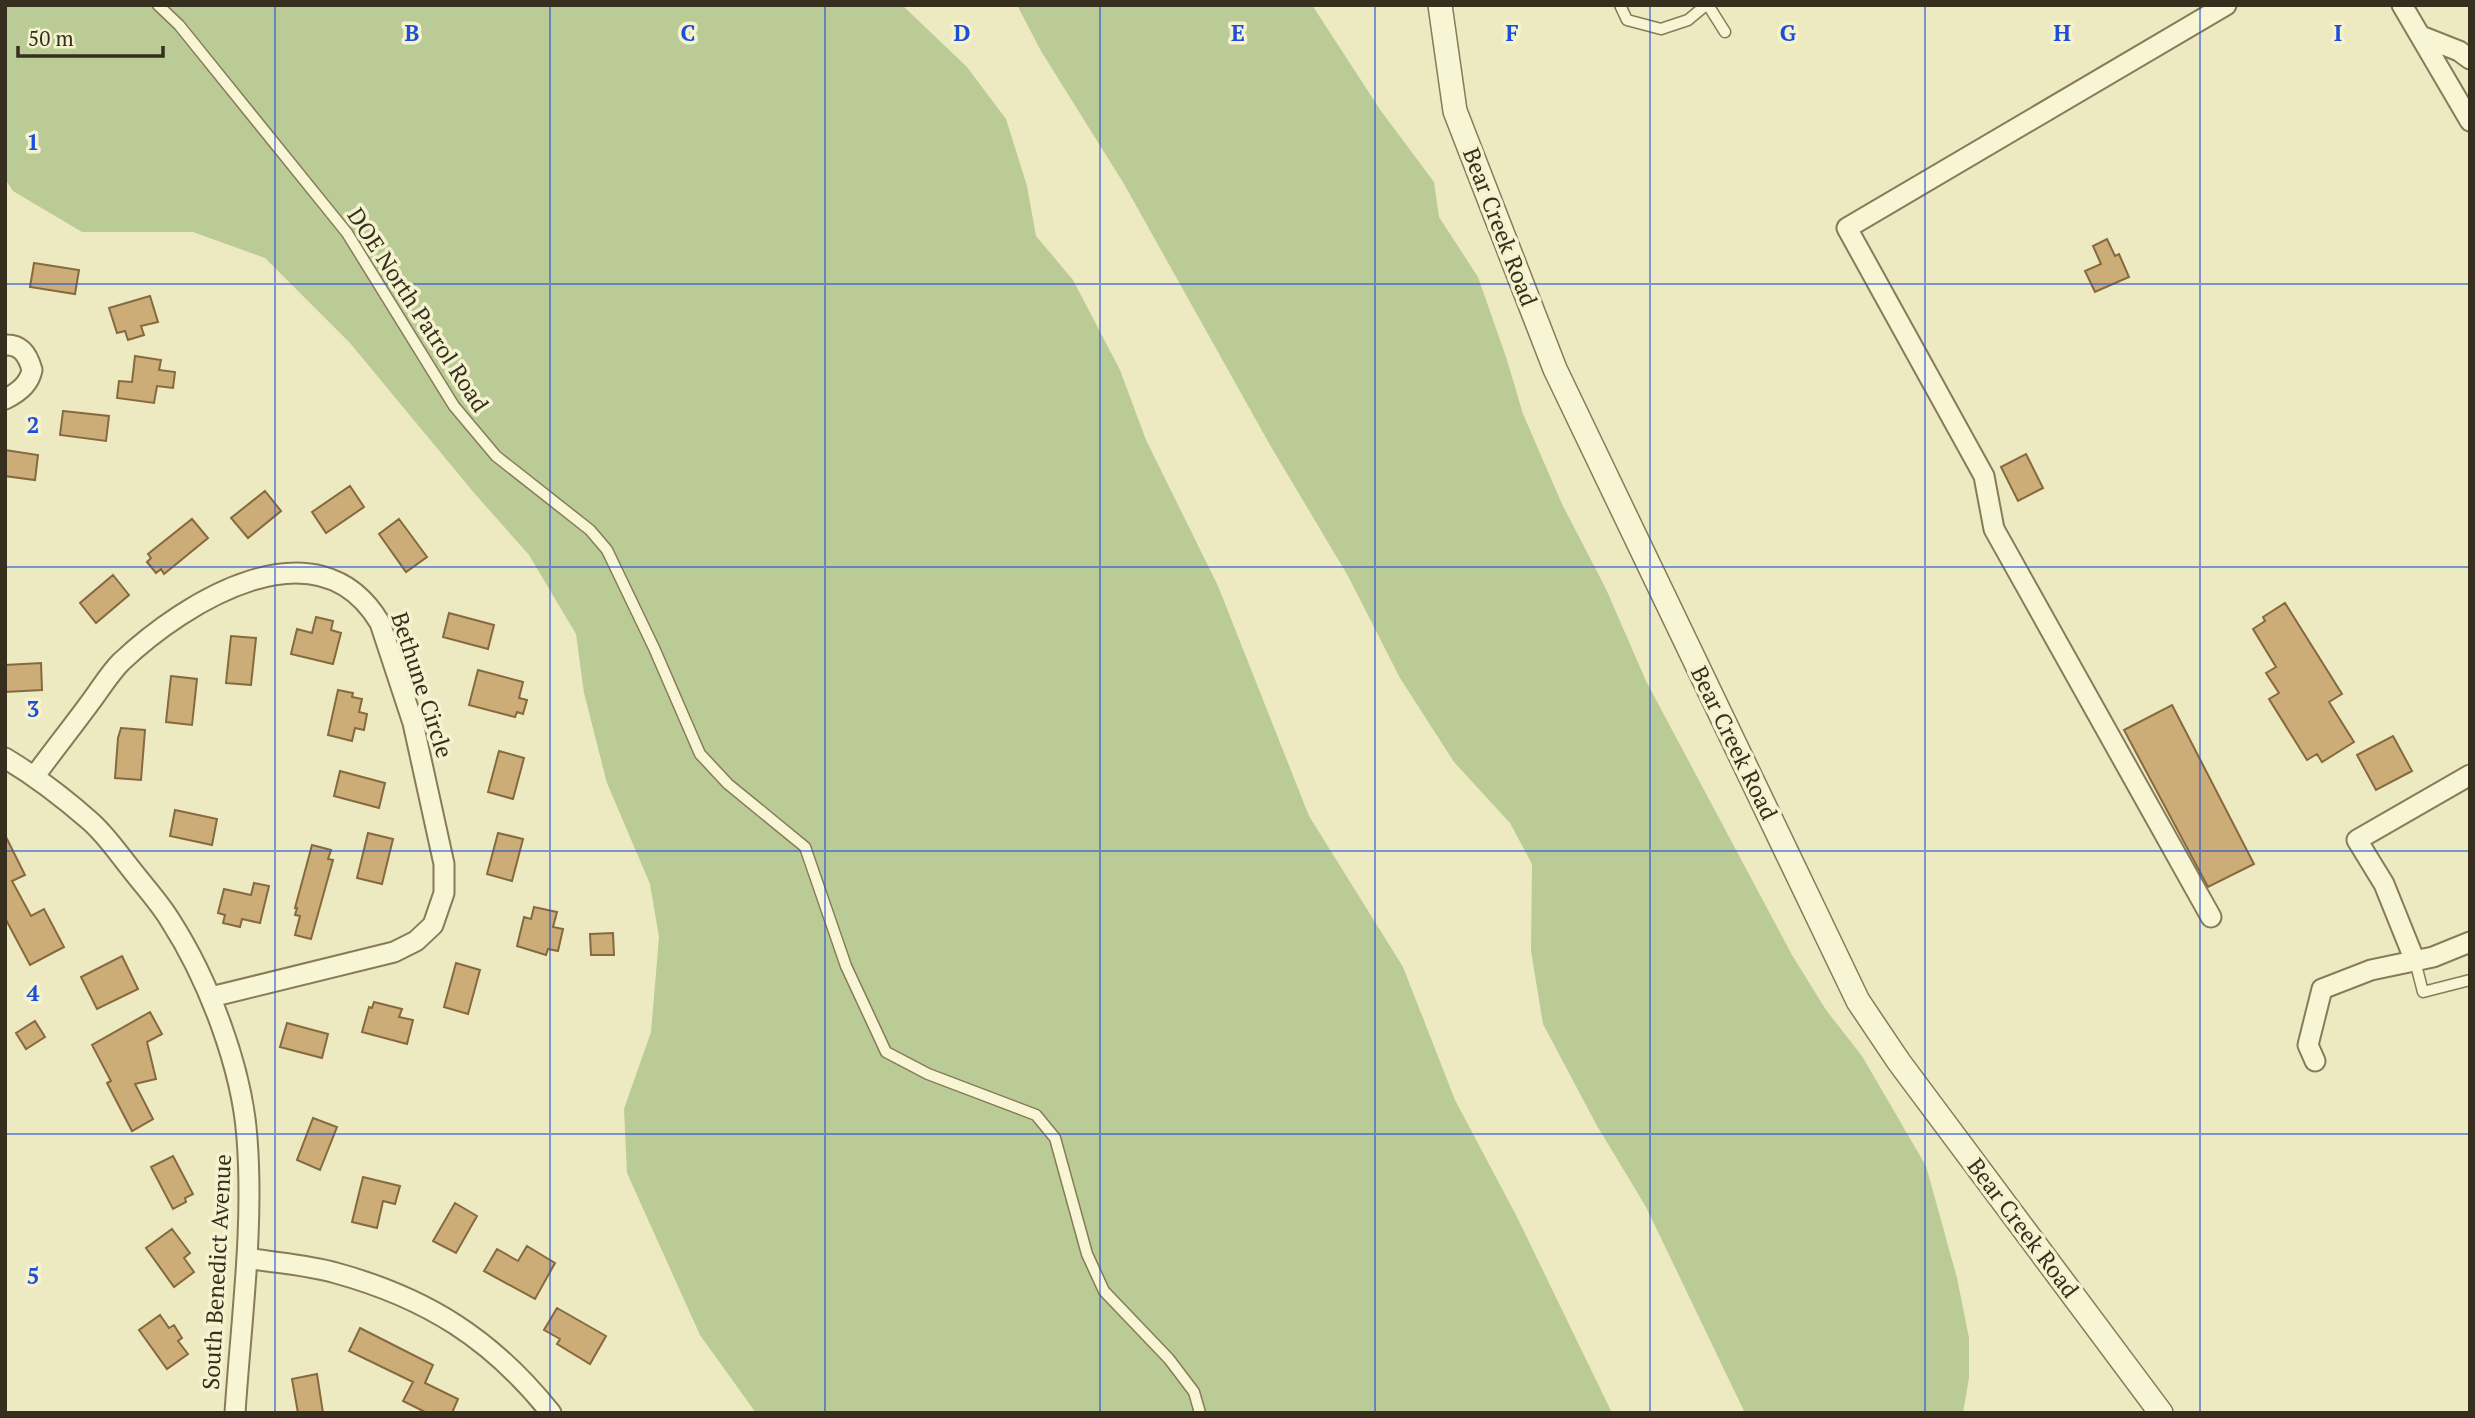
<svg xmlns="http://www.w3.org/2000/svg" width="2475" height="1418" viewBox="0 0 2475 1418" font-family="'PT Serif',serif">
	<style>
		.green { fill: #bacb95 }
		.building { fill: #ccac77; stroke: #866a3f; stroke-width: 2 }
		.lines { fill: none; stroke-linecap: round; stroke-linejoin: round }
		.service-casing { stroke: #877b59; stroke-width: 13 }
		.minor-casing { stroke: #877b59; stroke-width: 23 }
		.tertiary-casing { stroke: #877b59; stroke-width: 26 }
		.service { stroke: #f8f5d4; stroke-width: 10 }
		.minor { stroke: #f8f5d4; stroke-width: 19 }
		.tertiary { stroke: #f8f5d4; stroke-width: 23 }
		.grid { fill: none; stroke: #1d4ed8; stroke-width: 2; stroke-opacity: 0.55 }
		.labels { text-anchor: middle; stroke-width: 7; stroke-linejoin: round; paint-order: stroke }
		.street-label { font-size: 23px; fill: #362f1d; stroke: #f5f2d0 }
		.grid-label { font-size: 23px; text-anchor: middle; font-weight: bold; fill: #1d4ed8; stroke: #f5f2d0; stroke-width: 7; stroke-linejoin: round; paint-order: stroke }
	</style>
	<rect width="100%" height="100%" fill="#ede9c1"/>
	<path class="green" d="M 5,5 L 902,5 L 967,67 L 1006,119 L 1027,186 L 1036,236 L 1073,280 L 1120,370 L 1146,440 L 1218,586 L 1309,816 L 1403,967 L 1455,1100 L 1517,1217 L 1612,1413 L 756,1413 L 700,1335 L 627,1173 L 624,1109 L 651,1032 L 659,937 L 650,884 L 607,783 L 584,693 L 576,634 L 529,555 L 475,494 L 350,343 L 265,258 L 193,232 L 82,232 L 13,191 L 5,179 Z
		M 1017,5 L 1312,5 L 1381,111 L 1434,182 L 1439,217 L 1478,277 L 1507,360 L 1523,414 L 1562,504 L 1606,589 L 1646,681 L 1792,955 L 1826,1010 L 1862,1056 L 1926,1166 L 1957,1278 L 1969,1338 L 1969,1378 L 1963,1413 L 1745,1413 L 1646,1207 L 1596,1124 L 1543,1024 L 1531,951 L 1532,864 L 1510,823 L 1454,762 L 1400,678 L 1348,576 L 1270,445 L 1124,184 L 1041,51 Z"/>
	<path class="building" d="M 2107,239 L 2115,256 L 2119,254 L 2129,277 L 2095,292 L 2085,271 L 2101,264 L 2093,246 Z
		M 34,263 L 79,270 L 75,294 L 30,287 Z
		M 150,296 L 158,322 L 141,326 L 144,335 L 128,340 L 125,331 L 117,333 L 109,308 Z
		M 135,356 L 161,360 L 159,370 L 175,372 L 173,388 L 157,386 L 154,403 L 117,398 L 119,381 L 132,382 Z
		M 63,411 L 109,416 L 106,441 L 60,435 Z
		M 5,450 L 38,455 L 35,480 L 5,476 Z
		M 2026,454 L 2043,488 L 2018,501 L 2001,467 Z
		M 350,486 L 364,507 L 326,533 L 312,512 Z
		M 265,491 L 281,511 L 248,538 L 231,518 Z
		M 192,519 L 208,538 L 164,574 L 161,569 L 156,573 L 147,562 L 151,558 L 148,554 Z
		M 399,519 L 427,557 L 406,572 L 379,534 Z
		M 113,575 L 129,595 L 96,623 L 80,603 Z
		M 2285,603 L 2342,694 L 2329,702 L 2354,742 L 2322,762 L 2317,754 L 2307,760 L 2269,699 L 2279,693 L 2266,673 L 2276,667 L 2253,629 L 2265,621 L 2263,617 Z
		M 449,613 L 494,625 L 488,649 L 443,637 Z
		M 316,617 L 333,621 L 331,630 L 341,633 L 333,664 L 291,654 L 297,629 L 312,633 Z
		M 231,636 L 256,638 L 251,685 L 226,683 Z
		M 41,663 L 42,690 L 5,692 L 5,665 Z
		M 478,670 L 523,682 L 519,698 L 527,700 L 523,714 L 517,712 L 515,717 L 469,705 Z
		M 171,676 L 197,679 L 192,725 L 166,722 Z
		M 338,690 L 353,693 L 352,697 L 362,699 L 359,712 L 367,714 L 364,730 L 355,728 L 352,741 L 328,735 Z
		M 2172,705 L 2254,864 L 2208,887 L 2124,730 Z
		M 121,728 L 145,730 L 141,780 L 115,778 L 118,738 Z
		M 2393,736 L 2412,771 L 2376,790 L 2357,755 Z
		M 499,751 L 524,758 L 513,799 L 488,792 Z
		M 340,771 L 385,783 L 379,808 L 334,796 Z
		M 175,810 L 217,819 L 212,845 L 170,836 Z
		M 368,833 L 393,839 L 382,884 L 357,878 Z
		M 498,833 L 523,839 L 512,881 L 487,874 Z
		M 5,835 L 25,875 L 12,881 L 31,916 L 44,909 L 64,947 L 30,965 L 5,918 Z
		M 312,845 L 331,850 L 328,859 L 333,860 L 311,939 L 295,935 L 300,916 L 295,915 L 297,908 L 295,908 Z
		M 254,883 L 269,886 L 260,923 L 242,919 L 240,927 L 223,923 L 225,915 L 218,913 L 224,889 L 251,895 Z
		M 534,907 L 557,912 L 553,927 L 563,929 L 558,951 L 548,949 L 546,955 L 517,946 L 524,917 L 531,919 Z
		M 613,933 L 614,955 L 591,955 L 590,934 Z
		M 122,956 L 138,989 L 97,1009 L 81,977 Z
		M 456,963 L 480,970 L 468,1014 L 444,1007 Z
		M 374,1002 L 402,1009 L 399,1017 L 413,1020 L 407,1044 L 362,1032 L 369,1007 L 372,1008 Z
		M 150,1012 L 162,1034 L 147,1042 L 156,1079 L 135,1084 L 153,1119 L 132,1131 L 107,1083 L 111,1081 L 92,1045 Z
		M 35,1021 L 45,1037 L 26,1049 L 16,1033 Z
		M 287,1023 L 328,1034 L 322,1058 L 280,1047 Z
		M 313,1118 L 337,1127 L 320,1170 L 297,1160 Z
		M 173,1156 L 193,1194 L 185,1198 L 186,1202 L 173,1209 L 151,1167 Z
		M 363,1177 L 400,1186 L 395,1204 L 383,1201 L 377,1228 L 352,1222 Z
		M 455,1203 L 477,1216 L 456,1253 L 433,1241 Z
		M 172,1229 L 190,1253 L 184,1258 L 194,1272 L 174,1287 L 146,1248 Z
		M 527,1246 L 555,1263 L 535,1299 L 484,1271 L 497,1249 L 518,1261 Z
		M 557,1308 L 606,1336 L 590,1364 L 557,1344 L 560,1339 L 544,1330 Z
		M 160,1315 L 169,1328 L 174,1325 L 182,1338 L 178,1341 L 188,1354 L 167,1369 L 139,1330 Z
		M 360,1328 L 433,1365 L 425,1383 L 458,1399 L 452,1413 L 427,1413 L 403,1401 L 413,1382 L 349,1351 Z
		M 317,1374 L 323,1413 L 298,1413 L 292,1379 Z"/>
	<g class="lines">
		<g class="service-casing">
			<path id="service" d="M 158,5 L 179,25 L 347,233 L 454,406 L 496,456 L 590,530 L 607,550 L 654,648 L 700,754 L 728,784 L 805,847 L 846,966 L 886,1052 L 928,1074 L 1036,1115 L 1055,1138 L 1087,1254 L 1104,1291 L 1169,1359 L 1194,1392 L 1200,1413
				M 1620,5 L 1627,20 L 1661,29 L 1688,20 L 1706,5
				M 1708,5 L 1725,32
				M 2415,961 L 2423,992 L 2470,980"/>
		</g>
		<g class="minor-casing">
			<path id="minor" d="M 2402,5 L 2470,121
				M 2421,36 L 2459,51 L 2470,59
				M 5,345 C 21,344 28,355 32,370 C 29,385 18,393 5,399
				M 5,758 C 35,776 64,798 90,821 C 106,835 118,853 131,869 C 144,886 159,902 170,920 C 208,979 242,1067 247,1138 C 254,1229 241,1321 235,1413
				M 34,777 C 53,751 73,726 92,700 C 101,688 110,673 121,662 C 184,602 318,518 380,623 L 413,723 L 444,864 L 444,893 L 433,925 L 416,941 L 394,952 L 211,997
				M 2211,917 L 1994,529 L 1984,476 L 1847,228 L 2226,5
				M 2415,961 L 2384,884 L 2357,840 L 2470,775
				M 2315,1061 L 2308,1045 L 2322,989 L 2371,970 L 2433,957 L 2470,942
				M 247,1258 C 276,1263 308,1265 336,1273 C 427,1298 492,1339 551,1413"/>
		</g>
		<g class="tertiary-casing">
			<path id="tertiary" d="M 1440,5 L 1455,111 L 1555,369 L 1858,1001 L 1899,1062 L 2161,1413"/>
		</g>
		<use href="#service" class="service"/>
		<use href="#minor" class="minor"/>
		<use href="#tertiary" class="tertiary"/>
	</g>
	<path class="grid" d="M 275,5 L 275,1413M 550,5 L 550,1413M 825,5 L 825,1413M 1100,5 L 1100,1413M 1375,5 L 1375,1413M 1650,5 L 1650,1413M 1925,5 L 1925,1413M 2200,5 L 2200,1413M 5,284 L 2470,284M 5,567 L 2470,567M 5,851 L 2470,851M 5,1134 L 2470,1134"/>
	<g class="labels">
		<g class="street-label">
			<text transform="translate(1500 227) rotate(69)" y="8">Bear Creek Road</text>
			<text transform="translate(418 310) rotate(57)" y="8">DOE North Patrol Road</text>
			<text transform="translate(422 685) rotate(72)" y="8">Bethune Circle</text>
			<text transform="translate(1734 743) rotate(64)" y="8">Bear Creek Road</text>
			<text transform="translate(2023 1228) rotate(53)" y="8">Bear Creek Road</text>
			<text transform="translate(217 1272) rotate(-87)" y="8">South Benedict Avenue</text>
		</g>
	</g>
	<g class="grid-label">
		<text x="412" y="41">B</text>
		<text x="688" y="41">C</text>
		<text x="962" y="41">D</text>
		<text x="1238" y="41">E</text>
		<text x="1512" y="41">F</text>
		<text x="1788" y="41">G</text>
		<text x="2062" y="41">H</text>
		<text x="2338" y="41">I</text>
		<text x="33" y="150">1</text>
		<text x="33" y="433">2</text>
		<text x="33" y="717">3</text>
		<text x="33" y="1001">4</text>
		<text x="33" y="1284">5</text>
	</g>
	<rect width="2475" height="1418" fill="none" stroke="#362f1d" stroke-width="14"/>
	<path d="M18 46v10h145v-10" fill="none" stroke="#362f1d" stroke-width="3.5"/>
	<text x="28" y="46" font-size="21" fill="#362f1d" stroke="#f5f2d0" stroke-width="5" paint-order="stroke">50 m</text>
</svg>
